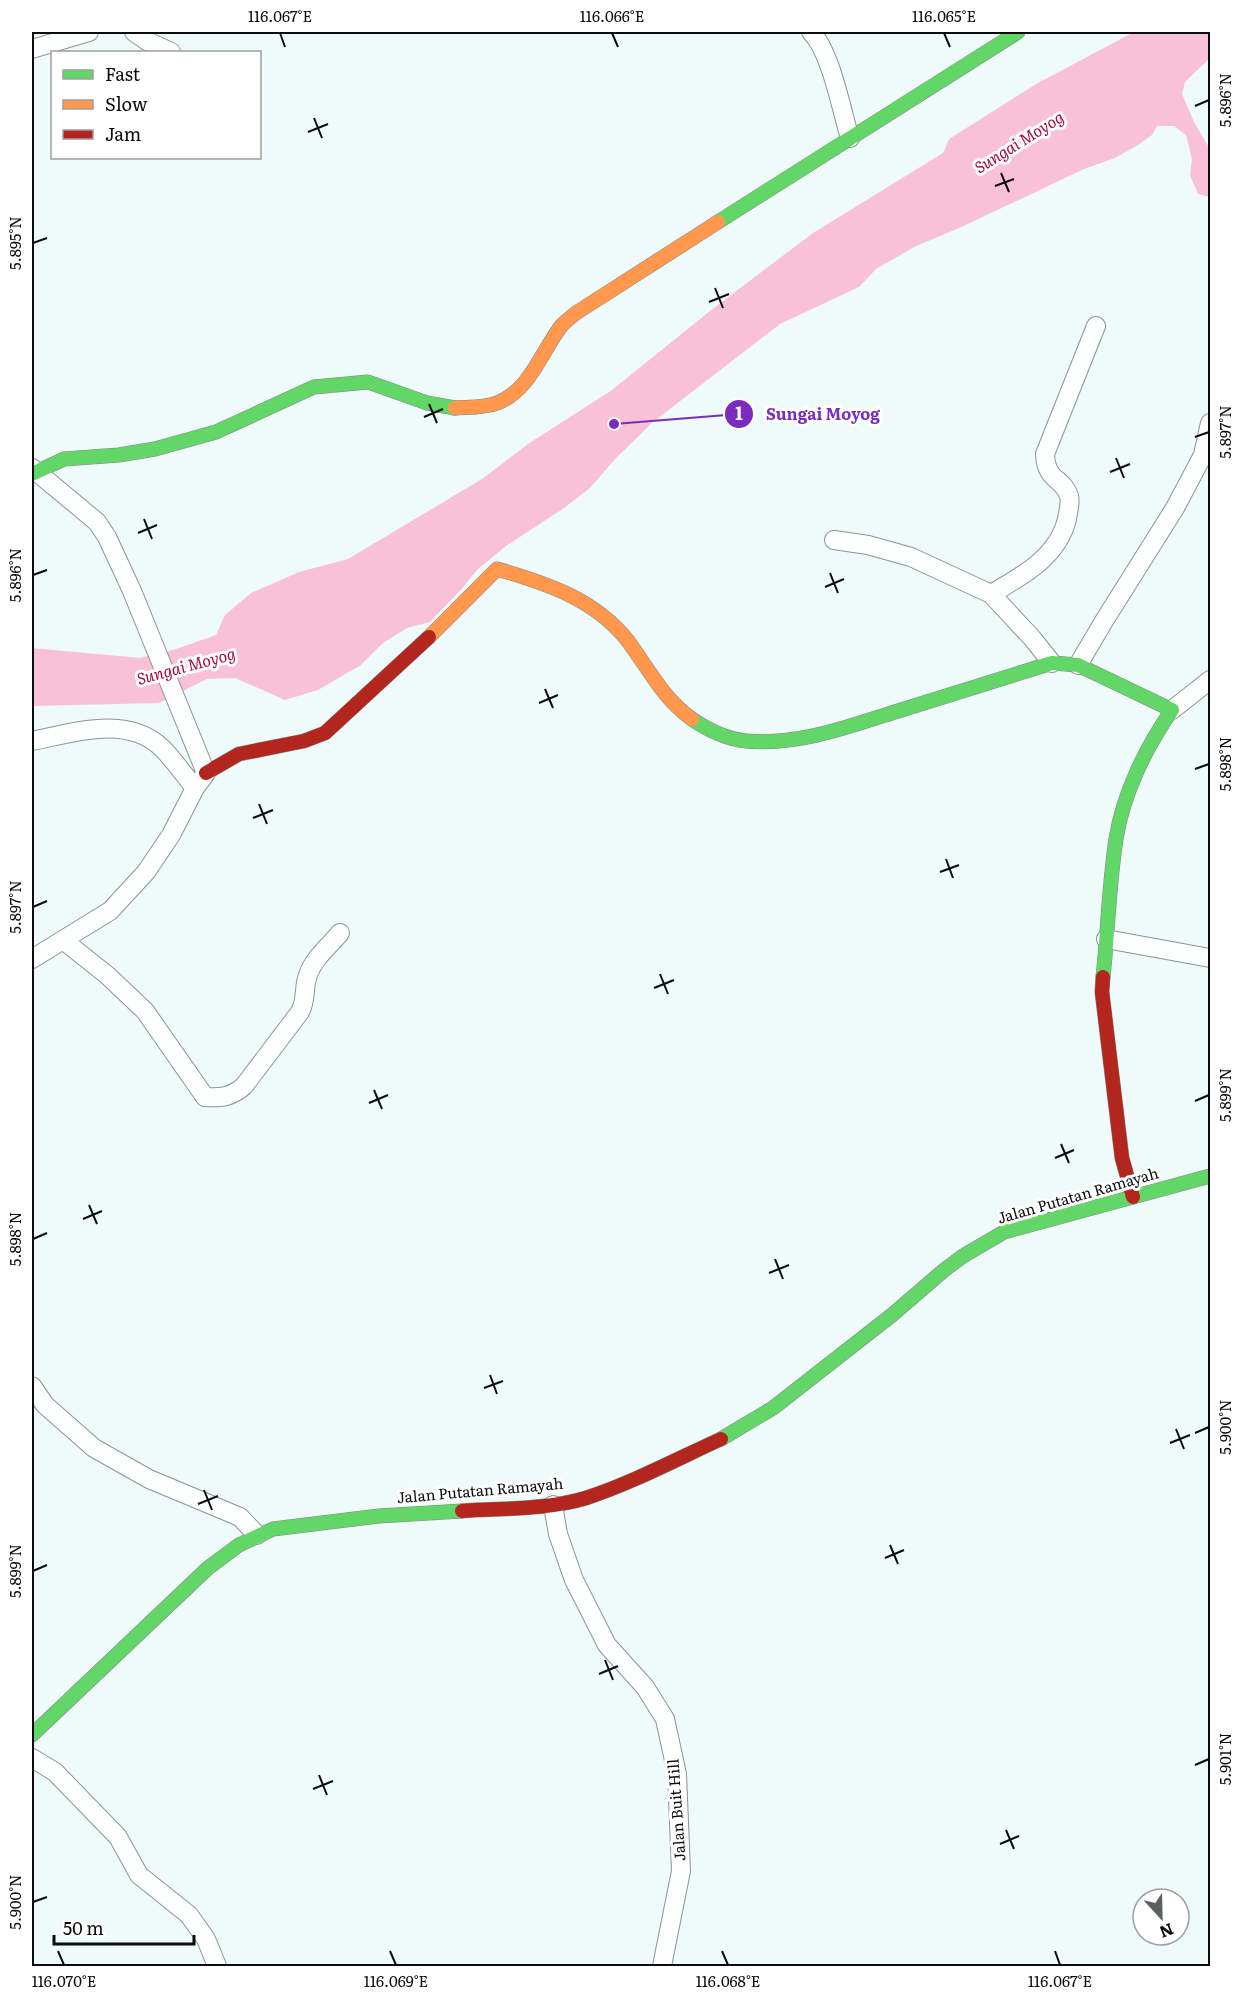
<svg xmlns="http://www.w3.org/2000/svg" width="1242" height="1998" viewBox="0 0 1242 1998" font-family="Literata,serif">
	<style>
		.water { fill: #f8c1d8 }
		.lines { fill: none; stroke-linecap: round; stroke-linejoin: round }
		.street-casing { stroke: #8e9393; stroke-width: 20 }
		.fast-casing { stroke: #858a8a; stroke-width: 15 }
		.slow-casing { stroke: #858a8a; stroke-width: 15 }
		.jam-casing { stroke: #858a8a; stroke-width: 15 }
		.street { stroke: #fdfefe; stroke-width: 18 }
		.fast { stroke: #63d668; stroke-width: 14 }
		.slow { stroke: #ff974d; stroke-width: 14 }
		.jam { stroke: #b3261e; stroke-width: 14 }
		.ticks { fill: none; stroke: #0c0c0c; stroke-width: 2 }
		.labels { text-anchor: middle; stroke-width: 6; stroke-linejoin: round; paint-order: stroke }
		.street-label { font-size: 15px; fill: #0c0c0c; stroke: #fff }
		.water-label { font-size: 16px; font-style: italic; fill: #a80a3d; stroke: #fff }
		.leader { fill: none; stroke: #7b2cbf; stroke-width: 2 }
		.callout-dot { fill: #7b2cbf; stroke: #fff; stroke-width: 2 }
		.mark-label { font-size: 18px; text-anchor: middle; font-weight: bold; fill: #fff }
		.callout-label { font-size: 16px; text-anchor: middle; font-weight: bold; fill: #7b2cbf; stroke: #fff; stroke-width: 6; stroke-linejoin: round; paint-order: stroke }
		.neatline { fill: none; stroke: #0c0c0c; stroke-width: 2 }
		.ticks-label { font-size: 15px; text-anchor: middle; fill: #0c0c0c }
	</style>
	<rect width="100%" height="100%" fill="#effafa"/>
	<path class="water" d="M 1134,32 L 1210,32 L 1210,58 L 1185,82 L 1182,94 L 1195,124 L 1210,149 L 1210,197 L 1198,194 L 1190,175 L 1192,159 L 1186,135 L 1174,126 L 1157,126 L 1152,135 L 1138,145 L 1115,158 L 1084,169 L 957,229 L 916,246 L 876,269 L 859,287 L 780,324 L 653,422 L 616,458 L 590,488 L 564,508 L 506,546 L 478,569 L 459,592 L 430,622 L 407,628 L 383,643 L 361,665 L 318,690 L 285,700 L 235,678 L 207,679 L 159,703 L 32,706 L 32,648 L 140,658 L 176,649 L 216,635 L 225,615 L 251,593 L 299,572 L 348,559 L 482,479 L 528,444 L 612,390 L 710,311 L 813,233 L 943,153 L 949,139 L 1038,83 Z"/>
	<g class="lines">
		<g class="street-casing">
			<path id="street" d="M 134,32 L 147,41 L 171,52
				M 811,32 C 831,52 841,109 850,138
				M 32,49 L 89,32
				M 32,468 L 97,522 L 107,537 L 132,591 L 206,773 L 195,788 L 171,835 L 146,872 L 110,911 L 32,959
				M 834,540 L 868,545 L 911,557 L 991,594 L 1032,638 L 1052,663
				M 991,594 C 1022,576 1058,557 1067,519 C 1068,511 1071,503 1069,496 C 1063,477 1046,482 1045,454 L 1096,326
				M 1078,665 L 1104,621 L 1175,508 L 1203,455 L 1210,423
				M 1172,710 L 1210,680
				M 32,741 C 73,733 127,714 162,748 C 174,760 184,775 195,788
				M 1106,939 L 1210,958
				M 63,940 L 107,975 L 145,1011 L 205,1097 C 222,1098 231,1097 244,1086 L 300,1012 C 307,999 303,988 308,975 C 313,959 330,945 340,933
				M 32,1386 L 45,1405 L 94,1448 L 149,1479 L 240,1517 L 257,1535
				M 553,1505 L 558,1534 L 574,1580 L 607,1645 L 645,1687 L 665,1719 L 677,1774 L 681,1871 L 662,1966
				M 32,1758 L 55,1772 L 118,1837 L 139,1875 L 189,1915 L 206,1939 L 217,1966"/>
		</g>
		<g class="fast-casing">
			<path id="fast" d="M 718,222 L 1018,32
				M 32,474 L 64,459 L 119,455 L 155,449 L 216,432 L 314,387 L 368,382 L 427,403 L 455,408
				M 692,719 C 708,730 726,739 746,741 C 799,746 849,726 898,711 C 950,695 1001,679 1052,663 L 1078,665 L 1172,710 C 1146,747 1123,794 1116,839 C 1109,884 1108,931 1103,977
				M 721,1439 L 773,1408 L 892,1315 L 943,1271 L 963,1256 L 1004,1232 L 1210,1176
				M 32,1735 L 208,1568 L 239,1545 L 273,1529 L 379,1516 L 462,1511"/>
		</g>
		<g class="slow-casing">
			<path id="slow" d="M 455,408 C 469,407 484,408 497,403 C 530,391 542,350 562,325 C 566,321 571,317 576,313 L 718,222
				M 429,637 L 497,569 C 546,583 595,599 628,641 C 648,668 664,700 692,719"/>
		</g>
		<g class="jam-casing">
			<path id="jam" d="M 206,773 L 239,754 L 304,741 L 325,733 L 429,637
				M 1103,977 L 1102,992 L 1122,1158 L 1133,1197
				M 462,1511 C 503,1508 546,1510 586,1498 C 632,1483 677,1459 721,1439"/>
		</g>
		<use href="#street" class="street"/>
		<use href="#fast" class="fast"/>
		<use href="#slow" class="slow"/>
		<use href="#jam" class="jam"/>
	</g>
	<path class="ticks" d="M 280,33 L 285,47M 612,33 L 618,47M 944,33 L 950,47M 1195,106 L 1209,100M 314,118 L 322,138M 308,132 L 328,124M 1001,173 L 1009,192M 995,186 L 1014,179M 33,243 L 47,238M 715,288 L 723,308M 709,302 L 729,294M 429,404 L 437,423M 424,417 L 443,409M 1195,437 L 1209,432M 1116,458 L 1124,478M 1110,472 L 1130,464M 144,519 L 152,539M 138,533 L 157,525M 830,573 L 838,593M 33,575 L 47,570M 825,587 L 844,579M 545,689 L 553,708M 539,703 L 558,695M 1195,769 L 1209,764M 259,804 L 267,824M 253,818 L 273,810M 946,859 L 953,878M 940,872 L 959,865M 33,907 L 47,901M 660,974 L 668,994M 654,988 L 674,980M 374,1090 L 382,1109M 1195,1101 L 1209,1095M 369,1103 L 388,1095M 1061,1144 L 1069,1163M 1055,1158 L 1074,1150M 89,1205 L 97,1224M 83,1219 L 102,1211M 33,1239 L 47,1233M 775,1259 L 783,1279M 769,1273 L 789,1265M 490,1375 L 497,1394M 484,1388 L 503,1381M 1176,1429 L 1184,1449M 1195,1433 L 1209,1427M 1170,1443 L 1190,1435M 204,1490 L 212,1510M 198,1504 L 218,1496M 890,1545 L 898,1564M 885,1558 L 904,1550M 33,1571 L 47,1565M 605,1660 L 613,1680M 599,1674 L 618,1666M 1195,1765 L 1209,1759M 319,1775 L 327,1795M 313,1789 L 333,1781M 1006,1830 L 1014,1849M 1000,1844 L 1019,1836M 33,1902 L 47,1897M 58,1951 L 64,1965M 390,1951 L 396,1965M 722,1951 L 728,1965M 1055,1951 L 1060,1965"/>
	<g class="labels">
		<g class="street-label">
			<text transform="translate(1078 1196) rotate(-16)" y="5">Jalan Putatan Ramayah</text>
			<text transform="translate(480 1491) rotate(-5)" y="5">Jalan Putatan Ramayah</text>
			<text transform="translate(677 1810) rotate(-94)" y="5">Jalan Buit Hill</text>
		</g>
		<g class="water-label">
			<text transform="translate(1019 142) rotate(-32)" y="6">Sungai Moyog</text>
			<text transform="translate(186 666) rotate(-15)" y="6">Sungai Moyog</text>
		</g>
	</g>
	<path class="leader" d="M614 424L739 414"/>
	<g class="callout-dot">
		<circle cx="614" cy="424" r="6"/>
		<circle cx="739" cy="414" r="15"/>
	</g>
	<g class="mark-label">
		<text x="739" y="420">1</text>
	</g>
	<g class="callout-label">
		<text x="823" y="420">Sungai Moyog</text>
	</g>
	<rect width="1242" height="1998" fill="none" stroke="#ffffff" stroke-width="66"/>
	<rect x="51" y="51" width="210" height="108" fill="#ffffff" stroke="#9e9e9e" stroke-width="1.5"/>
	<rect x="63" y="70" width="30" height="9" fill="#63d668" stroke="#9e9e9e" stroke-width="1.5"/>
	<text x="105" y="81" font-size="18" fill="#0c0c0c">Fast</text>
	<rect x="63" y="100" width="30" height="9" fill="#ff974d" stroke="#9e9e9e" stroke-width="1.5"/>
	<text x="105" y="111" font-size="18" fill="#0c0c0c">Slow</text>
	<rect x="63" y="130" width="30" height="9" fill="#b3261e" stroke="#9e9e9e" stroke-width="1.5"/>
	<text x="105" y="141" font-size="18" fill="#0c0c0c">Jam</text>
	<g transform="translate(1161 1917) rotate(158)"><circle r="28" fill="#ffffff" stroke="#9e9e9e" stroke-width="1.5"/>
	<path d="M0-4.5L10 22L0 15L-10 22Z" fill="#5b5f5f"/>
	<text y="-9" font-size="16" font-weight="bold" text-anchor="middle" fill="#0c0c0c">N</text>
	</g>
	<path d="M54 1935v9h140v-9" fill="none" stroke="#0c0c0c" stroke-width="3"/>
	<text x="63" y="1935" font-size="18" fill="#0c0c0c" stroke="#ffffff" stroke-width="4.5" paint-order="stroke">50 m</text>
	<rect x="33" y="33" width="1176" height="1932" class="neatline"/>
	<g class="ticks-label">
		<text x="280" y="22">116.067°E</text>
		<text x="612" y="22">116.066°E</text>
		<text x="944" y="22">116.065°E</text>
		<text transform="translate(1226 100) rotate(-90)" y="5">5.896°N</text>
		<text transform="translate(16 243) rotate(-90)" y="5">5.895°N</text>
		<text transform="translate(1226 432) rotate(-90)" y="5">5.897°N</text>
		<text transform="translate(16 575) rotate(-90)" y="5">5.896°N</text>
		<text transform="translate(1226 764) rotate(-90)" y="5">5.898°N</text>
		<text transform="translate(16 907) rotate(-90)" y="5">5.897°N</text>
		<text transform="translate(1226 1095) rotate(-90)" y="5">5.899°N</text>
		<text transform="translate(16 1239) rotate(-90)" y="5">5.898°N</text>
		<text transform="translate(1226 1427) rotate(-90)" y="5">5.900°N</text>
		<text transform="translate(16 1571) rotate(-90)" y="5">5.899°N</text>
		<text transform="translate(1226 1759) rotate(-90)" y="5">5.901°N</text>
		<text transform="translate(16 1902) rotate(-90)" y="5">5.900°N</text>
		<text x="64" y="1987">116.070°E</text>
		<text x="396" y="1987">116.069°E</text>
		<text x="728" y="1987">116.068°E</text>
		<text x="1060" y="1987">116.067°E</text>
	</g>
</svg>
